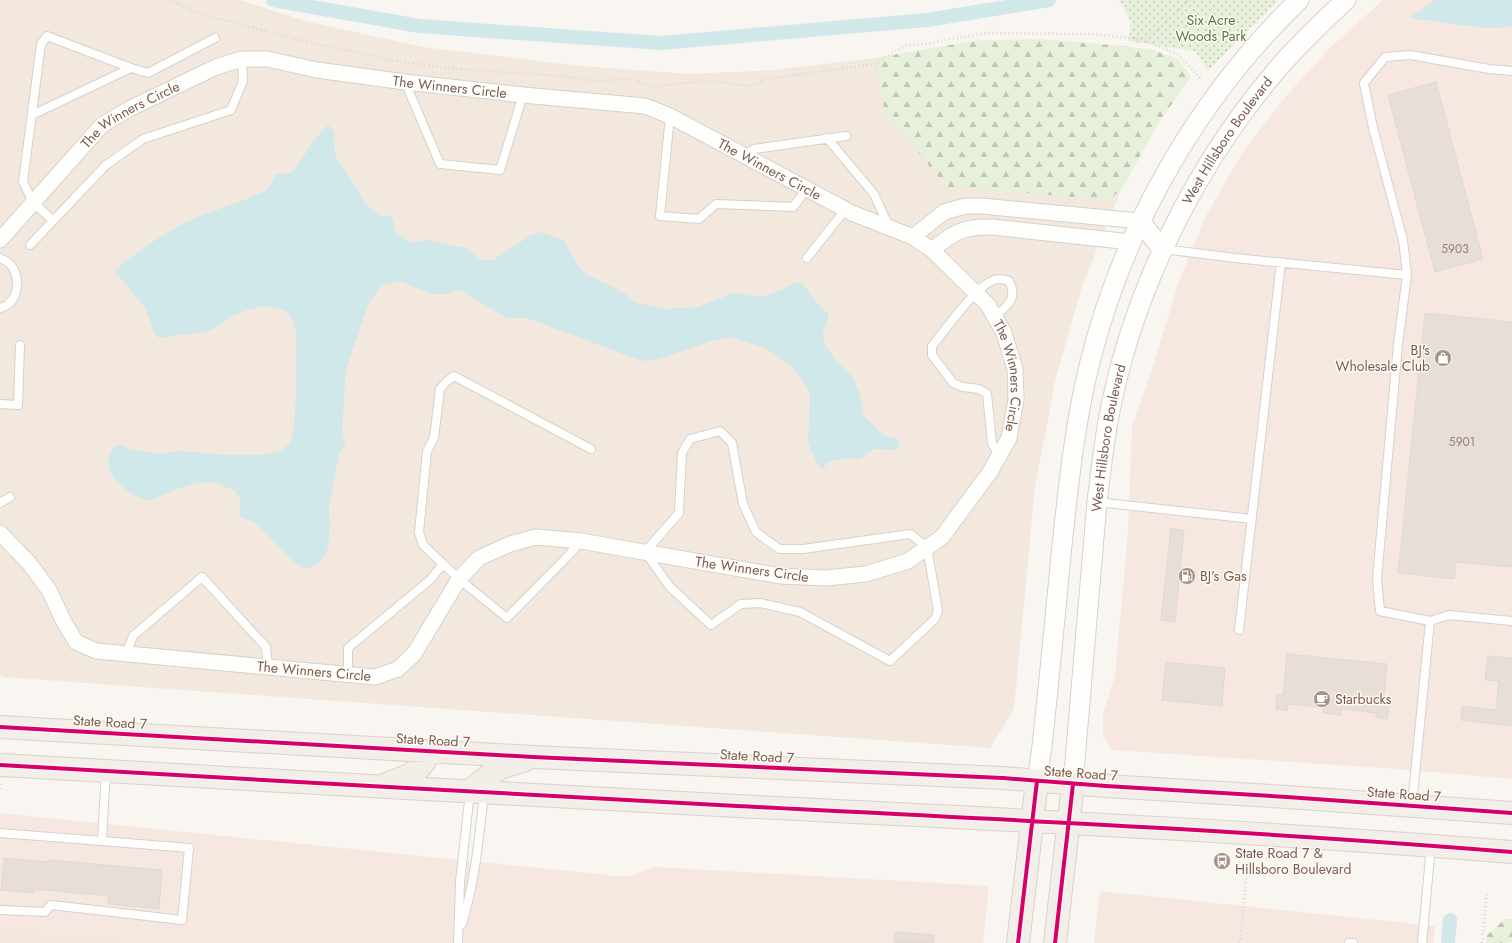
<svg xmlns="http://www.w3.org/2000/svg" width="1512" height="943" viewBox="0 0 1512 943" font-family="Jost,sans-serif">
	<style>
		.residential { fill: #f2e8de }
		.commercial { fill: #f6e8e1 }
		.forest { fill: url(#forest-firs) }
		.park { fill: url(#park-dots) }
		.water { fill: #d0e8ea }
		.lines { fill: none; stroke-linecap: round; stroke-linejoin: round }
		.canal { stroke: #d0e8ea; stroke-width: 14 }
		.building { fill: #e6ded7; stroke: #e2d8d2 }
		.service-casing { stroke: #d7d1cb; stroke-width: 10 }
		.minor-casing { stroke: #d7d1cb; stroke-width: 17 }
		.tertiary-casing { stroke: #d7d1cb; stroke-width: 21 }
		.primary-casing { stroke: #dad1cc; stroke-width: 24 }
		.path { stroke: #dcd5d0; stroke-width: 2.5; stroke-dasharray: 1 3; stroke-linecap: butt }
		.service { stroke: #fefefd; stroke-width: 8 }
		.minor { stroke: #fefefd; stroke-width: 15 }
		.tertiary { stroke: #fefefd; stroke-width: 19 }
		.primary { stroke: #f3eee8; stroke-width: 22 }
		.cycleway-casing { stroke: #fffaf3; stroke-width: 6 }
		.cycleway { stroke: #d6006c; stroke-width: 4 }
		.labels { text-anchor: middle; stroke-width: 3; stroke-linejoin: round; paint-order: stroke }
		.number-label { font-size: 12px; fill: #977e72 }
		.park-label { font-size: 14px; fill: #537a41; stroke: #fffaf3 }
		.street-label { font-size: 14px; fill: #7a5c4d; stroke: #fffaf3 }
		.poi-label { font-size: 14px; fill: #7a5c4d; stroke: #fffaf3; text-anchor: start }
	</style>
	<defs>
		<pattern id="forest-firs" width="22" height="20" patternUnits="userSpaceOnUse"><rect width="22" height="20" fill="#e7f0db"/><path d="M5 1l3.5 6h-7zM16 11l3.5 6h-7z" fill="#c0c6b4"/></pattern>
		<pattern id="park-dots" width="8" height="8" patternUnits="userSpaceOnUse"><rect width="8" height="8" fill="#e7f0db"/><path d="M2 2h.1M6 6h.1" fill="none" stroke="#c0c6b4" stroke-width="1.8" stroke-linecap="round"/></pattern>
	</defs>
	<rect width="100%" height="100%" fill="#f9f5f0"/>
	<path class="residential" d="M 0,0 L 240,0 L 309,22 L 423,47 L 581,66 L 690,74 L 773,70 L 876,58 L 973,41 L 1036,39 L 1113,45 L 1153,50 L 1177,59 L 1191,77 L 1159,122 L 1121,190 L 1082,286 L 1056,377 L 1035,487 L 1014,709 L 990,748 L 3,677 L 0,675 Z
		M 0,927 L 159,943 L 0,943 Z"/>
	<path class="commercial" d="M 1383,0 L 1512,0 L 1512,779 L 1397,769 L 1112,750 L 1103,736 L 1103,715 L 1115,675 L 1128,532 L 1132,427 L 1153,366 L 1179,281 L 1207,214 L 1243,152 L 1286,96 L 1332,46 Z
		M 0,813 L 627,877 L 655,867 L 989,886 L 983,943 L 159,943 L 0,927 Z
		M 1100,891 L 1435,926 L 1433,943 L 1094,943 Z"/>
	<path class="forest" d="M 1036,39 L 1113,45 L 1153,50 L 1177,59 L 1191,77 L 1159,122 L 1121,190 L 1108,200 L 967,188 L 949,190 L 885,113 L 876,58 L 973,41 Z
		M 1505,919 L 1512,919 L 1512,943 L 1486,943 L 1487,935 Z"/>
	<path class="park" d="M 1119,0 L 1278,0 L 1208,71 L 1195,51 L 1129,41 L 1131,22 Z"/>
	<path class="water" d="M 1435,0 L 1512,0 L 1512,27 L 1484,28 L 1409,18 Z
		M 328,125 L 334,131 C 335,138 333,149 336,156 C 339,165 346,171 351,179 C 362,198 363,205 382,217 L 390,215 L 393,218 L 396,232 L 411,243 L 428,240 L 470,249 L 480,260 L 493,260 L 531,235 L 541,232 L 564,240 L 577,265 L 586,274 L 621,291 L 637,303 L 667,309 L 698,307 L 733,293 L 760,297 L 781,290 L 795,283 L 802,283 L 822,309 L 828,313 L 828,317 L 823,332 L 824,343 L 834,358 L 854,379 L 860,395 L 864,416 L 885,436 L 898,439 L 900,446 L 896,450 L 874,449 L 860,459 L 848,458 L 827,462 L 823,470 L 819,467 L 808,443 L 810,397 L 808,388 L 792,367 L 765,348 L 730,337 L 711,341 L 658,359 L 642,361 L 527,318 L 507,318 L 459,290 L 449,294 L 431,294 L 400,281 L 381,285 L 368,305 L 346,369 L 342,436 L 346,444 L 339,454 L 329,505 L 330,527 L 328,547 L 326,553 L 319,563 L 313,567 L 304,568 L 294,562 L 255,522 L 241,518 L 239,514 C 242,504 241,492 230,489 C 224,486 216,483 209,482 C 195,481 178,489 165,494 C 160,496 153,500 148,500 C 137,500 116,483 111,474 C 106,464 108,454 115,446 L 122,445 L 127,449 L 158,454 L 181,451 L 228,455 L 263,455 L 279,452 L 291,442 C 297,414 296,385 296,357 C 296,345 298,332 293,321 C 284,299 249,307 233,316 C 226,320 220,326 212,329 C 200,334 187,334 173,336 C 168,337 164,338 159,338 L 155,334 L 145,307 L 114,271 C 138,251 165,232 193,219 C 212,210 234,205 253,196 C 257,194 263,193 267,190 C 272,185 272,179 276,174 L 291,173 C 305,158 312,138 328,125 Z"/>
	<g class="lines">
		<path class="canal" d="M 273,0 L 419,26 L 661,43 L 927,20 L 1049,0
			M 1448,943 L 1450,920"/>
	</g>
	<path class="building" d="M 1436,82 L 1483,259 L 1435,272 L 1388,95 Z
		M 1425,313 L 1512,322 L 1512,567 L 1456,562 L 1454,579 L 1398,573 Z
		M 1171,528 L 1184,530 L 1175,622 L 1161,620 Z
		M 1287,654 L 1387,664 L 1383,706 L 1389,707 L 1387,719 L 1376,717 L 1376,713 L 1342,709 L 1341,715 L 1323,713 L 1323,707 L 1288,704 L 1287,711 L 1276,709 L 1277,695 L 1283,695 Z
		M 1488,656 L 1512,658 L 1512,726 L 1461,720 L 1462,706 L 1496,710 L 1499,681 L 1485,680 Z
		M 1166,662 L 1225,668 L 1222,706 L 1162,700 Z
		M 4,858 L 47,862 L 48,860 L 162,870 L 159,909 L 108,904 L 108,896 L 35,889 L 34,893 L 1,890 Z
		M 895,932 L 934,935 L 934,943 L 894,943 Z"/>
	<g class="lines">
		<g class="service-casing">
			<path id="service" d="M 1512,71 L 1489,69 L 1410,55 L 1385,57 L 1364,83 L 1373,128 L 1403,240 L 1407,275 L 1398,344 L 1377,579 L 1380,611 L 1430,621 L 1449,615 L 1512,621
				M 405,82 L 440,164 L 500,170 L 523,95
				M 32,115 L 131,68 L 148,73 L 215,38
				M 670,116 L 660,216 L 699,219 L 716,204 L 793,207 L 807,189
				M 827,138 L 874,194 L 889,227
				M 745,156 L 754,149 L 846,136
				M 53,221 L 33,202 L 23,182 L 41,44 L 47,36 L 131,68
				M 30,245 L 106,165 L 143,139 L 231,110 L 243,81 L 242,59
				M 1163,249 L 1235,258 L 1407,275
				M 0,258 C 4,260 8,262 11,265 C 21,279 19,303 0,308
				M 807,258 L 845,210
				M 995,316 C 1008,306 1018,298 1009,281 C 1003,279 999,278 994,280 C 976,286 945,330 932,346 L 932,355 L 953,383 L 963,387 L 979,389 L 987,394 L 992,443 L 999,456
				M 0,404 L 18,405 L 20,345
				M 720,431 L 732,443 L 743,504 L 756,532 L 779,549 L 803,549 L 910,534 L 927,547 L 938,611 L 935,619 L 890,661 L 800,612 L 760,603 L 741,604 L 711,625 L 670,587 L 645,552 L 679,513 L 682,453 L 690,439 Z
				M 1097,502 L 1252,519
				M 0,503 L 10,497
				M 581,541 L 566,558 L 507,618 L 459,579 L 423,545 L 419,532 L 427,451 L 434,438 L 440,389 L 446,382 L 454,376 L 591,449
				M 1239,630 L 1281,262
				M 126,654 L 133,636 L 202,577 L 266,647 L 268,667
				M 348,675 L 348,648 L 430,580 L 443,564
				M 1412,805 L 1430,621
				M 0,833 L 102,841
				M 0,910 L 45,912 L 51,905 L 182,920 L 189,848 L 102,841 L 106,772
				M 462,924 C 475,882 479,838 484,794
				M 458,943 L 460,882 L 470,792
				M 1349,943 L 1353,943
				M 1422,943 L 1431,846"/>
		</g>
		<g class="minor-casing">
			<g id="minor">
				<path d="M 913,237 L 944,212 L 965,206 L 982,206 L 1140,221"/>
				<path id="s1" d="M 0,240 L 102,125 L 131,108 L 216,67 L 242,59 L 267,59 L 317,70 L 405,82 L 523,95 L 645,106 L 670,116 L 852,213 L 913,237 L 932,250 L 988,305 L 1004,333 L 1015,369 L 1016,400 L 1009,438 L 990,472 L 942,537 L 908,561 L 866,574 L 826,578 L 781,576 L 581,541 L 536,537 L 510,544 L 479,558 L 459,579 L 414,654 L 398,669 L 375,677 L 96,651 L 76,642 L 64,622 L 49,590 L 29,563 L 0,533"/>
				<path d="M 932,250 C 953,233 963,226 992,227 L 1131,242"/>
			</g>
		</g>
		<g class="tertiary-casing">
			<g id="tertiary">
				<path d="M 1140,221 L 1162,249"/>
				<path d="M 1037,781 L 1042,746 C 1049,682 1055,619 1061,555 C 1068,490 1074,426 1090,362 C 1124,226 1198,98 1299,0"/>
				<path id="s2" d="M 1073,784 L 1097,502 C 1100,477 1103,452 1107,427 C 1129,299 1191,172 1274,73 C 1296,47 1321,23 1346,0"/>
			</g>
		</g>
		<g class="primary-casing">
			<path id="primary" d="M 0,727 L 533,757 L 1003,778 L 1106,786 L 1287,797 L 1512,813
				M 0,765 C 246,779 491,793 737,806 C 996,819 1254,831 1512,852
				M 386,784 C 407,776 421,774 430,751
				M 470,791 L 488,776 L 500,768 L 525,760
				M 1018,943 L 1037,781
				M 1055,943 L 1073,784"/>
		</g>
		<path class="path" d="M 169,0 L 201,14 L 300,40 L 395,61 L 455,69 L 563,76 L 594,81 L 633,79 L 655,87 L 673,84 L 713,81 L 747,86 L 766,79 L 876,64 L 894,52 L 908,45 L 929,44 L 945,40 L 988,33 L 1094,34 L 1144,40
			M 1188,0 L 1167,21 L 1144,40 L 1179,55 L 1202,80
			M 0,789 L 0,782
			M 1240,943 L 1249,850
			M 1482,943 L 1487,892"/>
		<use href="#service" class="service"/>
		<use href="#minor" class="minor"/>
		<use href="#tertiary" class="tertiary"/>
		<use href="#primary" class="primary"/>
		<g class="cycleway-casing">
			<path id="cycleway" d="M 0,727 L 533,757 L 1003,778 L 1106,786 L 1287,797 L 1512,813
				M 0,765 C 246,779 491,793 737,806 C 996,819 1254,831 1512,852
				M 1018,943 L 1037,781
				M 1055,943 L 1073,784"/>
		</g>
		<use href="#cycleway" class="cycleway"/>
	</g>
	<defs>
		<g id="shop-disc" transform="scale(0.9)"><circle r="9.5" fill="#a69286" stroke="#fffaf3"/><path d="M-5-2.5h2.3a2.7 3.5 0 0 1 5.4 0H5L5.5 6h-11ZM-1.5-2.5h3a1.5 2.3 0 0 0-3 0Z" fill="#fff"/></g>
		<g id="fuel-disc" transform="scale(0.9)"><circle r="9.5" fill="#a69286" stroke="#fffaf3"/><path d="M-5.5-6h7V0h2V4h1.3V-2.5L3-4.5l.8-.8L6-3V5H2.5V1h-1V6h-7ZM-4.2-4.7v3.2H.2V-4.7Z" fill="#fff"/></g>
		<g id="cafe-disc" transform="scale(0.9)"><circle r="9.5" fill="#a69286" stroke="#fffaf3"/><path d="M-5.5-4.5H6V0H3Q3 3.5 0 3.5H-2.5Q-5.5 3.5-5.5 0ZM3-3.2v2h1.7v-2ZM-6 4.5H4V6H-6Z" fill="#fff"/></g>
		<g id="bus-disc" transform="scale(0.9)"><circle r="9.5" fill="#a69286" stroke="#fffaf3"/><path d="M-5-6H5V4H4V6H2V4H-2V6H-4V4H-5ZM-3.5-4V0h7V-4ZM-3.5 1.2v1.5H-2V1.2ZM2 1.2v1.5H3.5V1.2Z" fill="#fff"/></g>
	</defs>
	<g fill-rule="evenodd">
		<use href="#shop-disc" x="1443" y="358"/>
		<use href="#fuel-disc" x="1187" y="576"/>
		<use href="#cafe-disc" x="1322" y="699"/>
		<use href="#bus-disc" x="1222" y="861"/>
	</g>
	<g class="labels">
		<g class="number-label">
			<text x="1455" y="253">5903</text>
			<text x="1462" y="446">5901</text>
		</g>
		<g class="park-label">
			<text x="1211" y="25">Six Acre<tspan x="1211" dy="16">Woods Park</tspan></text>
		</g>
		<g class="street-label">
			<text dy="5" stroke="none"><textPath href="#s1" startOffset="519">The Winners Circle</textPath></text>
			<text dy="5" stroke="none"><textPath href="#s1" startOffset="183">The Winners Circle</textPath></text>
			<text dy="5" stroke="none"><textPath href="#s2" startOffset="672">West Hillsboro Boulevard</textPath></text>
			<text dy="5" stroke="none"><textPath href="#s1" startOffset="855">The Winners Circle</textPath></text>
			<text dy="5" stroke="none"><textPath href="#s1" startOffset="1191">The Winners Circle</textPath></text>
			<text dy="5" stroke="none"><textPath href="#s2" startOffset="348">West Hillsboro Boulevard</textPath></text>
			<text transform="translate(752 569) rotate(8)" y="5">The Winners Circle</text>
			<text transform="translate(314 671) rotate(5)" y="5">The Winners Circle</text>
			<text transform="translate(110 722) rotate(3)" y="5">State Road 7</text>
			<text transform="translate(433 740) rotate(3)" y="5">State Road 7</text>
			<text transform="translate(757 756) rotate(3)" y="5">State Road 7</text>
			<text transform="translate(1081 773) rotate(4)" y="5">State Road 7</text>
			<text transform="translate(1404 794) rotate(4)" y="5">State Road 7</text>
		</g>
		<g class="poi-label">
			<text x="1430" y="355" text-anchor="end">BJ's<tspan x="1430" dy="16">Wholesale Club</tspan></text>
			<text x="1200" y="581">BJ’s Gas</text>
			<text x="1335" y="704">Starbucks</text>
			<text x="1235" y="858">State Road 7 &amp;<tspan x="1235" dy="16">Hillsboro Boulevard</tspan></text>
		</g>
	</g>
</svg>
